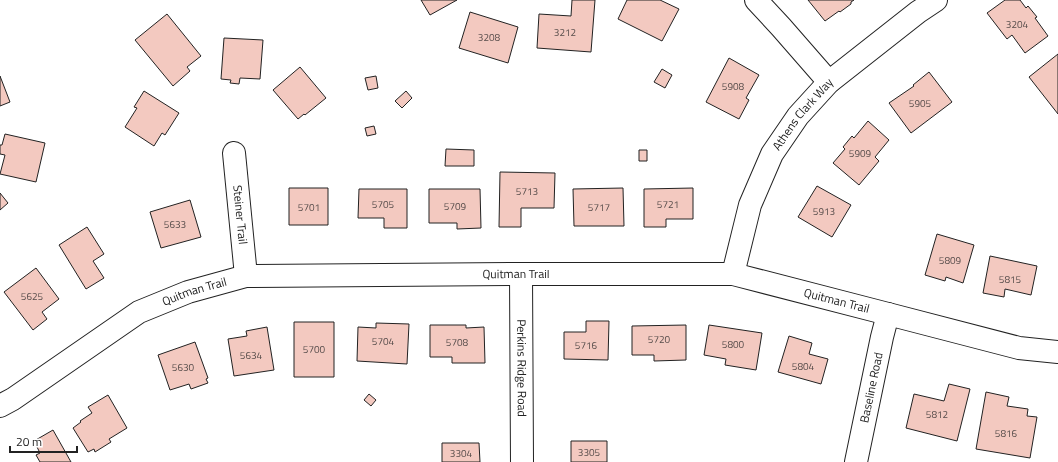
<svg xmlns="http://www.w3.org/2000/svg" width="1058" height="462" viewBox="0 0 1058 462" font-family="'Titillium Web',sans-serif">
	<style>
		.building { fill: #f3c9c0; stroke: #222 }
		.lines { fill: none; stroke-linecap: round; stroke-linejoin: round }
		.minor-casing { stroke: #222; stroke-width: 24 }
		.minor { stroke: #fff; stroke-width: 22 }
		.labels { text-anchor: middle; stroke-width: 3; stroke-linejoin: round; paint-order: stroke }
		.number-label { font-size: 10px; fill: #564c4a }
		.street-label { font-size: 12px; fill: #222; stroke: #fff }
	</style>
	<rect width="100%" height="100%" fill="#fff"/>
	<path class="building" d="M 421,0 L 457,0 L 430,15 Z
		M 572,0 L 595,0 L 591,52 L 537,48 L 539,14 L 571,16 Z
		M 627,0 L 660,0 L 679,9 L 662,41 L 618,19 Z
		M 808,0 L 854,0 L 851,2 L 851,4 L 840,12 L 839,11 L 825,21 Z
		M 1005,0 L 1020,0 L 1026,8 L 1028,6 L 1037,17 L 1035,18 L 1048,36 L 1025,53 L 1012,35 L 1007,39 L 987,13 Z
		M 470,12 L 518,27 L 508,63 L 459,48 Z
		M 167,14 L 201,56 L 187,67 L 190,71 L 173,86 L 135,40 Z
		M 224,38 L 263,40 L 260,79 L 240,78 L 239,84 L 230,83 L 231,80 L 221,79 Z
		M 1058,54 L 1058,114 L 1029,77 Z
		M 729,58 L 759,75 L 746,98 L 749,100 L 739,119 L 706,102 Z
		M 300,67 L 326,98 L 305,115 L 304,114 L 298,119 L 273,90 Z
		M 662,69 L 672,75 L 665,88 L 654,82 Z
		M 929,72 L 952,102 L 911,133 L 889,103 L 914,86 L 913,85 Z
		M 0,76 L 10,102 L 0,106 Z
		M 376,76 L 378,88 L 368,90 L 365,78 Z
		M 144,91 L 179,113 L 165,135 L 162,133 L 154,146 L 125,127 L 137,108 L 134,107 Z
		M 406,91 L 412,98 L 402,108 L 395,101 Z
		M 868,121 L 889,140 L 875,157 L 879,161 L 859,185 L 833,163 L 845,149 L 843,147 L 852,136 L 854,138 Z
		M 374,126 L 376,134 L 367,136 L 365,128 Z
		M 5,134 L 45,143 L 36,182 L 0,174 L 5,155 L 0,154 L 0,145 L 2,145 Z
		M 446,149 L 474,150 L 474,166 L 445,166 Z
		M 639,150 L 647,150 L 647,161 L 639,161 Z
		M 500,172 L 555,173 L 554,208 L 521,208 L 521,227 L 499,227 Z
		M 817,186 L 851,205 L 832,237 L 798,217 Z
		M 289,188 L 328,188 L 328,225 L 289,225 Z
		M 623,188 L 624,226 L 574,226 L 573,189 Z
		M 693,188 L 693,219 L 666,219 L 666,227 L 644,227 L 644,189 Z
		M 359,189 L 407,189 L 407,228 L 384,228 L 384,218 L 358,218 Z
		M 429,189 L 480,189 L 481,228 L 457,229 L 457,223 L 429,223 Z
		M 0,193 L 8,203 L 0,210 Z
		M 190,200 L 201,237 L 161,248 L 150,212 Z
		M 87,227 L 104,254 L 93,261 L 104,278 L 86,289 L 59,245 Z
		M 937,234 L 974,245 L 963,283 L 946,277 L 945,281 L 925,275 Z
		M 990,256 L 1037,266 L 1031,295 L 1005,289 L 1004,297 L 983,293 Z
		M 36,268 L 59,299 L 42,312 L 47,319 L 33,330 L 4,292 Z
		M 586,321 L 609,321 L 608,360 L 564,359 L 564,332 L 586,332 Z
		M 294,322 L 334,322 L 334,377 L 294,377 Z
		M 376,323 L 409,324 L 407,364 L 357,361 L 358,327 L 376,328 Z
		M 430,325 L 466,325 L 466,328 L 484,327 L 485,363 L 452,363 L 452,357 L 430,357 Z
		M 686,325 L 686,360 L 654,361 L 654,355 L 632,355 L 632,326 Z
		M 709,325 L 762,333 L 756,370 L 725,365 L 726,359 L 704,355 Z
		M 267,327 L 274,370 L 234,376 L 228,339 L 247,336 L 246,331 Z
		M 789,336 L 812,343 L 809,354 L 828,359 L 821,384 L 778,372 Z
		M 195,342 L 208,378 L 206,379 L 208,383 L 191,389 L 189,384 L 170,390 L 158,355 Z
		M 949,384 L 970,389 L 957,441 L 906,428 L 914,394 L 944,401 Z
		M 986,392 L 1009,397 L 1007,406 L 1028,409 L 1027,416 L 1037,417 L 1030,458 L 976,449 Z
		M 369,394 L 376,400 L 371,406 L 364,400 Z
		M 108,395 L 127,428 L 109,439 L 111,442 L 95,452 L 94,449 L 88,452 L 73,428 L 81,422 L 80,421 L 92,413 L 88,407 Z
		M 53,430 L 71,462 L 40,462 L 36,455 L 40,453 L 34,441 Z
		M 571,441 L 607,441 L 607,462 L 571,462 Z
		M 442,443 L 479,443 L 480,462 L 442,462 Z"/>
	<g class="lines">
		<g class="minor-casing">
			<g id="minor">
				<path d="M 756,0 L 781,27 L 829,82"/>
				<path id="s1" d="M 234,153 L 246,276"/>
				<path id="s2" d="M 521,274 L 522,462"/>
				<path id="s3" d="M 733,274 L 750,205 L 772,154 L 798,116 L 829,82 L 918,12 L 936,0"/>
				<path id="s4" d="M 0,406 L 13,399 L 139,312 L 188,292 L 246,276 L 521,274 L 733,274 L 888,314 L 1019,348 L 1058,352"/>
				<path id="s5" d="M 856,462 L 882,337 L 888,314"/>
			</g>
		</g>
		<use href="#minor" class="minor"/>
	</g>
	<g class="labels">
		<g class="number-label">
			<text x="1017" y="28">3204</text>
			<text x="565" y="36">3212</text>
			<text x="489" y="41">3208</text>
			<text x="733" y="90">5908</text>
			<text x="920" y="107">5905</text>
			<text x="860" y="157">5909</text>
			<text x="527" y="195">5713</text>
			<text x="383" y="208">5705</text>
			<text x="668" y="208">5721</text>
			<text x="455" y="210">5709</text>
			<text x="309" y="211">5701</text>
			<text x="599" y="211">5717</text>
			<text x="824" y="215">5913</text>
			<text x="175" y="228">5633</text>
			<text x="950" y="264">5809</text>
			<text x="1010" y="283">5815</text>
			<text x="32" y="300">5625</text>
			<text x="659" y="343">5720</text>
			<text x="383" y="345">5704</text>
			<text x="457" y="346">5708</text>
			<text x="733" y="348">5800</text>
			<text x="586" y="349">5716</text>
			<text x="314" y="353">5700</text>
			<text x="251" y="359">5634</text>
			<text x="803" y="370">5804</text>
			<text x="183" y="371">5630</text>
			<text x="937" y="418">5812</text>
			<text x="1006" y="437">5816</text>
			<text x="589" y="456">3305</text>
			<text x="461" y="457">3304</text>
		</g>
		<g class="street-label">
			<text dy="4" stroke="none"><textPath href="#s3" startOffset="177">Athens Clark Way</textPath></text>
			<text dy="4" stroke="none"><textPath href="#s1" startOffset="62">Steiner Trail</textPath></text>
			<text dy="4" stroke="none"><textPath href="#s4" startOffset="551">Quitman Trail</textPath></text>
			<text dy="4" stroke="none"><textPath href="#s4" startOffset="227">Quitman Trail</textPath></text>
			<text dy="4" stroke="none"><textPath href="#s4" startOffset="875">Quitman Trail</textPath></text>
			<text dy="4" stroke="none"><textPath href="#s2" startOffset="94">Perkins Ridge Road</textPath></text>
			<text dy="4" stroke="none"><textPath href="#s5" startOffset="76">Baseline Road</textPath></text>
		</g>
	</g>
	<path d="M10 446v6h67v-6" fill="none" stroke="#222222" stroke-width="2"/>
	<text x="16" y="446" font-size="12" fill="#222222" stroke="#ffffff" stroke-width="3" paint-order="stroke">20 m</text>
</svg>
